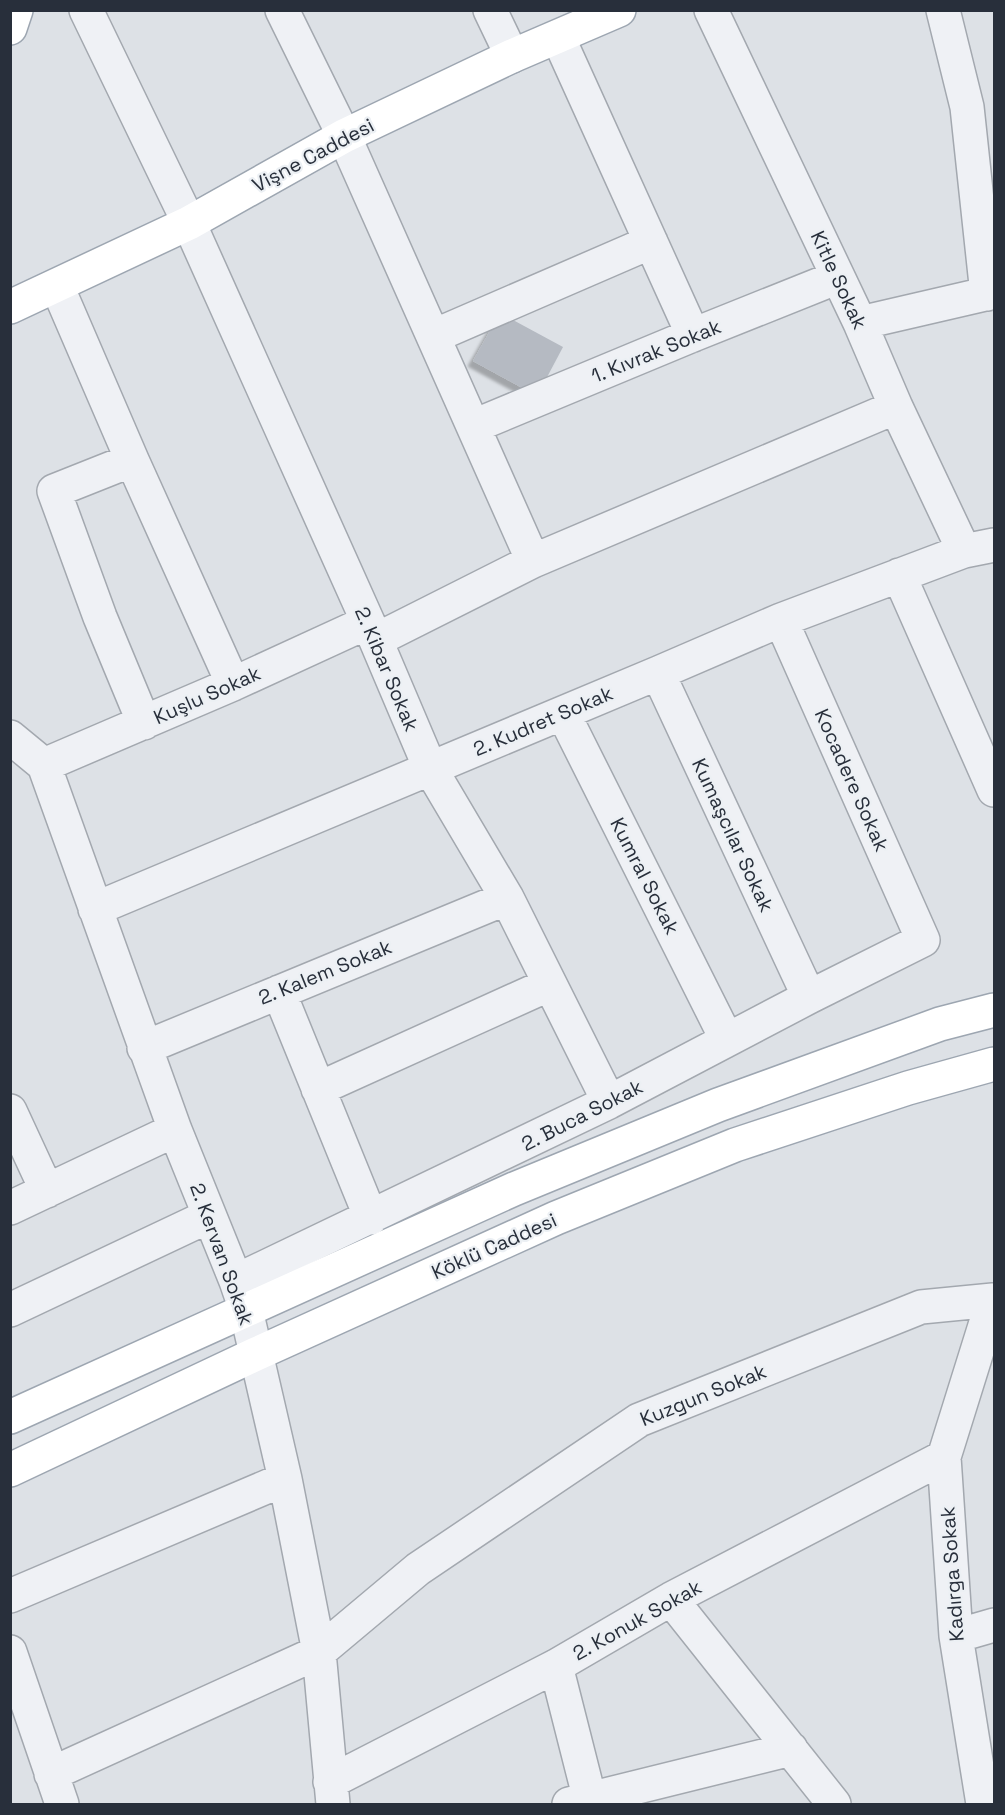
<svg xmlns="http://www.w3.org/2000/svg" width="1005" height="1815" viewBox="0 0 1005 1815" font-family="'Space Grotesk',sans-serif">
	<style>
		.building { fill: #b5bac2; filter: url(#shadow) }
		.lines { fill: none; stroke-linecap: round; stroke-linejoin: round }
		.minor-casing { stroke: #a3a8af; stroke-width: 36 }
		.major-casing { stroke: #9da6b1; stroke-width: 36 }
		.minor { stroke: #eff1f5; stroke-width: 33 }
		.major { stroke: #fff; stroke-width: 33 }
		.labels { text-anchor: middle; stroke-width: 4.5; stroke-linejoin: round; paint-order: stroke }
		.street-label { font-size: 20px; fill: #282f3b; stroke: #ecf0f4 }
	</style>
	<defs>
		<filter id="shadow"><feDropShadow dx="-5.5" dy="5.5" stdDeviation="1.5" flood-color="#0004"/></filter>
	</defs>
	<rect width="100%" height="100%" fill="#dde1e6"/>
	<path class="building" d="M 500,313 L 563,347 L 537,396 L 473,361 Z"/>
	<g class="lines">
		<g class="minor-casing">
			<path id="minor" d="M 86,10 L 189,223 L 368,622 L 430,768 L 507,898 L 609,1102
				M 282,10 L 344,136 L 533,561
				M 490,10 L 512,56
				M 711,10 L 860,323 L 896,407 L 964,551
				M 943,10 L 967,107 L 987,294
				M 558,37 L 693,335
				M 57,286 L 132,460 L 233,684
				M 860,323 L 994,292
				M 434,336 L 651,242
				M 474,426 L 693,335 L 838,277
				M 132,460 L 54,491 L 100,617 L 144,723
				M 899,575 L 994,790
				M 376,640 L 533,561 L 896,407
				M 658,673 L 809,997
				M 563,713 L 727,1040
				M 10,737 L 44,765 L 175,1130 L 236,1281 L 246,1310 L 285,1479 L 319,1652 L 333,1804
				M 44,765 L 233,684 L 368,622
				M 95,909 L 658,673 L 781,620 L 964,551 L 994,545
				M 279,992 L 371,1218
				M 144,1048 L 507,898
				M 318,1089 L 550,984
				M 10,1111 L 47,1191
				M 10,1208 L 175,1130
				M 236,1281 L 609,1102 L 809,997 L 923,940 L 781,620
				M 10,1310 L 209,1216
				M 10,1596 L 285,1479
				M 671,1599 L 834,1804
				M 956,1636 L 994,1625
				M 10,1652 L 62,1804
				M 556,1666 L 591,1804
				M 51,1774 L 319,1652 L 418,1569 L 639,1420 L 921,1307 L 993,1300 L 944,1457 L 956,1636 L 983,1804
				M 330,1782 L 556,1666 L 671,1599 L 944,1457
				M 569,1804 L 791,1749"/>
		</g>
		<g class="major-casing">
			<path id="major" d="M 10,28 L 16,10
				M 10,307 L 189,223 L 344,136 L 512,56 L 619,10
				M 10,1417 L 514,1189 L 718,1105 L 940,1024 L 994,1010
				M 10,1470 L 256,1354 L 556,1218 L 735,1145 L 908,1088 L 994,1064"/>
		</g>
		<use href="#minor" class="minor"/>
		<use href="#major" class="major"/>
	</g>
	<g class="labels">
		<g class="street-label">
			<text transform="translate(313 155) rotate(-28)" y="7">Vişne Caddesi</text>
			<text transform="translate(839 280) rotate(65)" y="7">Kitle Sokak</text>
			<text transform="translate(656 351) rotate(-22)" y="7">1. Kıvrak Sokak</text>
			<text transform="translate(387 669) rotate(67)" y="7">2. Kibar Sokak</text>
			<text transform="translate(207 695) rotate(-24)" y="7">Kuşlu Sokak</text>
			<text transform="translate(543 721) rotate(-23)" y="7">2. Kudret Sokak</text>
			<text transform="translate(852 780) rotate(66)" y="7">Kocadere Sokak</text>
			<text transform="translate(733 835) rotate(65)" y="7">Kumaşcılar Sokak</text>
			<text transform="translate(645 876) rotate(63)" y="7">Kumral Sokak</text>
			<text transform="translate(325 972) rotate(-22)" y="7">2. Kalem Sokak</text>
			<text transform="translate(582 1115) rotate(-27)" y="7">2. Buca Sokak</text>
			<text transform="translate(494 1246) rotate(-24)" y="7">Köklü Caddesi</text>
			<text transform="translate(222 1254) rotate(70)" y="7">2. Kervan Sokak</text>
			<text transform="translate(703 1395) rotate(-22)" y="7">Kuzgun Sokak</text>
			<text transform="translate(952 1574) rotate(-94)" y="7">Kadırga Sokak</text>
			<text transform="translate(637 1620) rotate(-29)" y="7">2. Konuk Sokak</text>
		</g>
	</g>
	<rect width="1005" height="1815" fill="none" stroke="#282f3b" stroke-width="24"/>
</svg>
